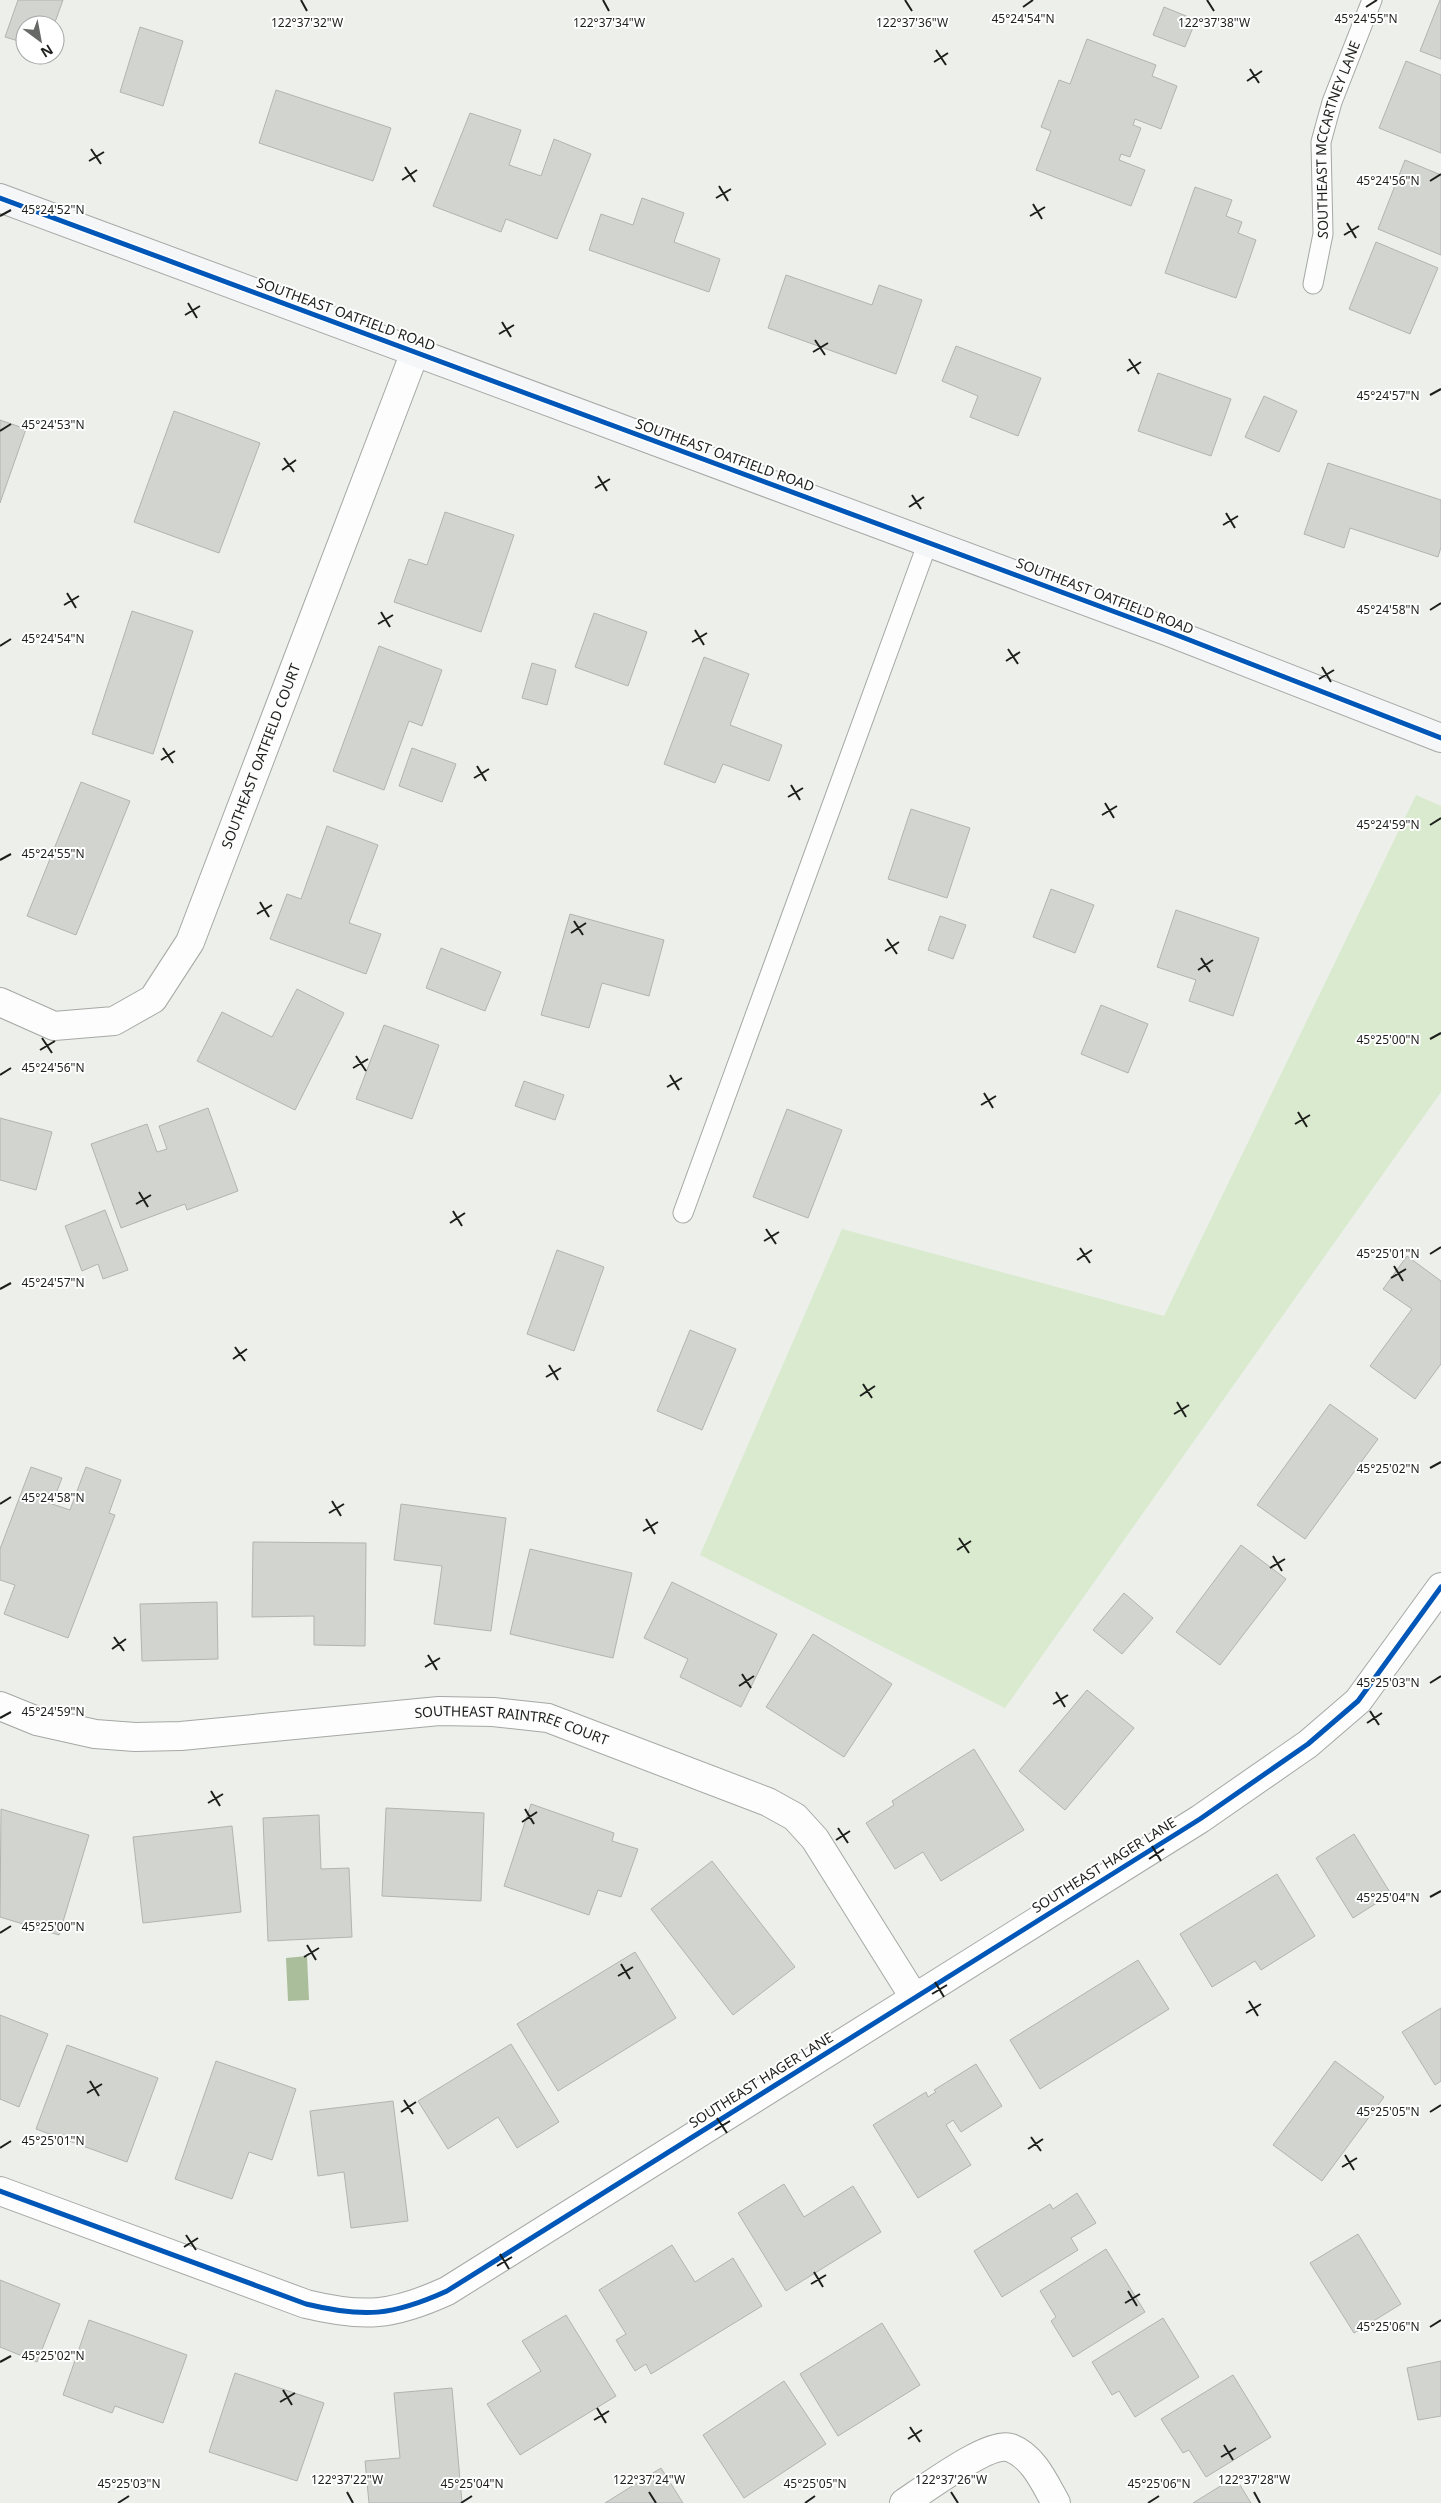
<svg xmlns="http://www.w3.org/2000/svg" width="1441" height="2503" viewBox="0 0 1441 2503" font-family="'Noto Sans',sans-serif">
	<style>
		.green { fill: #d9eace }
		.water { fill: #aabe9c }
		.building { fill: #d1d4cf; stroke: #b1b4b0 }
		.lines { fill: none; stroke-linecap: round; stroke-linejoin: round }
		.lane-casing { stroke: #a5a8a4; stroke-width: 21 }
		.street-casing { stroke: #a5a8a4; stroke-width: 30 }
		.secondary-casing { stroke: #a5a8a4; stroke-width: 30 }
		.lane { stroke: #fcfdfc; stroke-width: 19 }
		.street { stroke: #fcfdfc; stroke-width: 28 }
		.secondary { stroke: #f4f6f8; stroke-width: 28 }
		.cycleway-casing { stroke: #fff; stroke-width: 8 }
		.cycleway { stroke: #0057b8; stroke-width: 5 }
		.ticks { fill: none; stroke: #1d1f1c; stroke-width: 2 }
		.labels { text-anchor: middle; stroke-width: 4; stroke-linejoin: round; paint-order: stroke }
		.street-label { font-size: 14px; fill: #1d1f1c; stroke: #fff }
		.ticks-label { font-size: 12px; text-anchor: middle; fill: #1d1f1c; stroke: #fff; stroke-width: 4; stroke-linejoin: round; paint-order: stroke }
	</style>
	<rect width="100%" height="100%" fill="#ecefea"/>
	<path class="green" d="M 1416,795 L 1441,806 L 1441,1092 L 1005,1708 L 700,1555 L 842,1229 L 1164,1316 Z"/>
	<path class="water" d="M 307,1956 L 309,2000 L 288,2001 L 286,1958 Z"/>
	<path class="building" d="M 18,0 L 63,0 L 54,25 L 25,25 L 25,43 L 5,37 Z
		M 1440,0 L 1441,0 L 1441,59 L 1420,51 Z
		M 1164,7 L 1196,20 L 1185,47 L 1153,35 Z
		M 140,27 L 183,41 L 163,106 L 120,92 Z
		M 1087,39 L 1156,65 L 1152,76 L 1177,86 L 1161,129 L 1135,119 L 1133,125 L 1141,128 L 1130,157 L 1121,154 L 1119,160 L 1145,170 L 1131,206 L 1036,170 L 1051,131 L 1041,127 L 1059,80 L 1070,84 Z
		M 1406,61 L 1441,75 L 1441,153 L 1379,128 Z
		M 276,90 L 391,128 L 373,181 L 259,143 Z
		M 470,113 L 521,130 L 509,165 L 541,176 L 554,139 L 591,154 L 557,239 L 506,219 L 501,232 L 433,206 Z
		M 1405,160 L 1441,175 L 1441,255 L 1378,229 Z
		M 1195,187 L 1232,200 L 1226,216 L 1242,222 L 1238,233 L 1256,240 L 1236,298 L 1165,273 Z
		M 642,198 L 684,213 L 674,242 L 720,259 L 709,292 L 589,250 L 601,214 L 633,225 Z
		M 1376,242 L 1438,268 L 1410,334 L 1349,309 Z
		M 786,275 L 872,305 L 879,285 L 922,300 L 896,374 L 768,328 Z
		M 956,346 L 1041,378 L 1018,436 L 970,417 L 978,396 L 942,381 Z
		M 1158,373 L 1231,399 L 1211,456 L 1138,431 Z
		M 1264,396 L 1297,411 L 1279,452 L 1245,437 Z
		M 174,411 L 260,443 L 219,553 L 134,522 Z
		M 0,420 L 26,429 L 0,503 Z
		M 1328,463 L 1441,500 L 1441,547 L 1438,557 L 1350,528 L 1344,548 L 1304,534 Z
		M 445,512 L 514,535 L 481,632 L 394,602 L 409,559 L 427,565 Z
		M 132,611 L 193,631 L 153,754 L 92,734 Z
		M 594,613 L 647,632 L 628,686 L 575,667 Z
		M 379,646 L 442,670 L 422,726 L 409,721 L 384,790 L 333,771 Z
		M 704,657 L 749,674 L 730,725 L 782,745 L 769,781 L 723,764 L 715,783 L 664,764 Z
		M 532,663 L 556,670 L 547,705 L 522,698 Z
		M 412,748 L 456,764 L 442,802 L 399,786 Z
		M 81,782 L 130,801 L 76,935 L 27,916 Z
		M 911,809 L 970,828 L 947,898 L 888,879 Z
		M 327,826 L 378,845 L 349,923 L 381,934 L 366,974 L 270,939 L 287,894 L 301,899 Z
		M 1051,889 L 1094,905 L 1075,953 L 1033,937 Z
		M 1176,910 L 1259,938 L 1233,1016 L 1189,1001 L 1196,980 L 1157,967 Z
		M 570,914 L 664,940 L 649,996 L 602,983 L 589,1028 L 541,1015 Z
		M 940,916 L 966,925 L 953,959 L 928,950 Z
		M 441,948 L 501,972 L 485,1011 L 426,988 Z
		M 297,989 L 344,1013 L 295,1110 L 197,1061 L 222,1012 L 272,1037 Z
		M 1101,1005 L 1148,1024 L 1128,1073 L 1081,1054 Z
		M 384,1025 L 439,1045 L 412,1119 L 356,1099 Z
		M 524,1081 L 564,1095 L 555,1120 L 515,1106 Z
		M 208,1108 L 238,1191 L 187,1210 L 185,1204 L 121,1228 L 91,1144 L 147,1124 L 157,1152 L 167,1149 L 159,1126 Z
		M 787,1109 L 842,1130 L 808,1218 L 753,1197 Z
		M 0,1118 L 52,1132 L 36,1190 L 0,1180 Z
		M 105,1210 L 128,1270 L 103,1279 L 98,1264 L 82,1271 L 65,1226 Z
		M 557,1250 L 604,1267 L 574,1351 L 527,1334 Z
		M 1407,1256 L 1441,1281 L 1441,1364 L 1415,1399 L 1370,1366 L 1412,1309 L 1383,1289 Z
		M 690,1330 L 736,1349 L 702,1430 L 657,1411 Z
		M 1330,1404 L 1378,1439 L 1305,1539 L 1257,1505 Z
		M 31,1467 L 62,1478 L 52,1504 L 70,1510 L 86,1467 L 121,1480 L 109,1513 L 115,1515 L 68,1638 L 4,1614 L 15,1585 L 0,1580 L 0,1549 Z
		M 401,1504 L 506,1518 L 491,1631 L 434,1624 L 442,1566 L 394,1560 Z
		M 253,1542 L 366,1543 L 365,1646 L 314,1645 L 314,1616 L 252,1617 Z
		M 1241,1545 L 1286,1579 L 1220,1665 L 1176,1632 Z
		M 530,1549 L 632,1573 L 613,1658 L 510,1634 Z
		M 672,1582 L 777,1634 L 741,1707 L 680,1677 L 688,1659 L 644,1638 Z
		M 1124,1593 L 1153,1618 L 1122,1654 L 1093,1630 Z
		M 217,1602 L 218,1659 L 142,1661 L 140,1604 Z
		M 813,1634 L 892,1684 L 844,1757 L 766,1707 Z
		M 1087,1690 L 1134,1728 L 1065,1810 L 1019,1771 Z
		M 974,1749 L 1024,1830 L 941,1881 L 923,1852 L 895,1869 L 866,1823 L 894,1805 L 892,1801 Z
		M 531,1804 L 614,1833 L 612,1841 L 638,1849 L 621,1897 L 598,1890 L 589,1915 L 504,1886 Z
		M 386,1808 L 484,1813 L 481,1901 L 382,1896 Z
		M 1,1809 L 89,1835 L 59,1935 L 0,1917 Z
		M 319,1815 L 321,1869 L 349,1868 L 352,1937 L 268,1941 L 263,1818 Z
		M 232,1826 L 241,1912 L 143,1923 L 133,1837 Z
		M 1354,1834 L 1391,1894 L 1353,1918 L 1316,1858 Z
		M 712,1861 L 795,1967 L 733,2015 L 651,1909 Z
		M 1277,1874 L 1315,1936 L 1261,1970 L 1255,1961 L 1212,1987 L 1180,1934 Z
		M 635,1952 L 676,2018 L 558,2091 L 517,2024 Z
		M 1138,1960 L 1169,2009 L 1040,2089 L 1010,2040 Z
		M 1441,2008 L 1441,2081 L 1435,2085 L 1402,2032 Z
		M 0,2015 L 48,2034 L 19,2107 L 0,2099 Z
		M 511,2044 L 559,2122 L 517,2148 L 498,2117 L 448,2149 L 418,2101 Z
		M 67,2045 L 158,2078 L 127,2162 L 36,2129 Z
		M 216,2061 L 296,2089 L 272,2160 L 249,2152 L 232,2199 L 175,2179 Z
		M 1335,2061 L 1384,2097 L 1322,2181 L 1273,2145 Z
		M 976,2064 L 1002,2106 L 961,2132 L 953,2120 L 946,2125 L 971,2165 L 918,2198 L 873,2125 L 926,2092 L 928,2097 L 936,2092 L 934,2090 Z
		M 393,2101 L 408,2221 L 351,2228 L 344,2172 L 318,2176 L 310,2111 Z
		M 784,2184 L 804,2217 L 853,2186 L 881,2232 L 786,2291 L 738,2213 Z
		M 1077,2193 L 1096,2223 L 1071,2238 L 1078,2250 L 1002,2297 L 974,2251 L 1050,2204 L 1053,2209 Z
		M 1358,2234 L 1401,2304 L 1354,2333 L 1310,2263 Z
		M 672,2245 L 695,2282 L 733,2258 L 762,2306 L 651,2374 L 646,2364 L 635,2371 L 616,2340 L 626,2334 L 599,2290 Z
		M 1106,2249 L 1145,2312 L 1073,2357 L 1051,2321 L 1056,2317 L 1040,2291 Z
		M 0,2280 L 60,2304 L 37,2362 L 0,2347 Z
		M 566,2315 L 616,2396 L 520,2455 L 487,2404 L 541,2371 L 522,2341 Z
		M 1163,2318 L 1199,2377 L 1135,2417 L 1119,2391 L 1112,2395 L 1092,2362 Z
		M 89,2320 L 187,2355 L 163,2423 L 115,2406 L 112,2413 L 63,2395 Z
		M 882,2323 L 920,2385 L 838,2436 L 800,2374 Z
		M 1441,2361 L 1441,2416 L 1418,2420 L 1407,2368 Z
		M 235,2373 L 324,2403 L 297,2481 L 209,2452 Z
		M 1233,2375 L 1271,2437 L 1206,2477 L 1189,2450 L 1183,2453 L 1161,2419 Z
		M 784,2381 L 826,2444 L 744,2498 L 703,2435 Z
		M 452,2388 L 462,2503 L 369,2503 L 365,2461 L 400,2458 L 394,2393 Z
		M 661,2468 L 683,2503 L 605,2503 Z
		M 1235,2477 L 1251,2503 L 1193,2503 Z"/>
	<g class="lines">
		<g class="lane-casing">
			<g id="lane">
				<path id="s1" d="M 1313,284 L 1323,234 L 1321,142 L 1332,102 L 1372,0"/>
				<path d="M 683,1213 L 928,542"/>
			</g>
		</g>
		<g class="street-casing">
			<g id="street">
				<path id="s2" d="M 0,1002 L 54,1026 L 114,1021 L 153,999 L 190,942 L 415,352"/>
				<path id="s3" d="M 0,1706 L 37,1721 L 95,1734 L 135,1737 L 181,1736 L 439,1711 L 493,1712 L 548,1718 L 768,1802 L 795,1817 L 815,1839 L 914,1997"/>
				<path d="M 0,2191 L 306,2304 C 364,2318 392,2316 447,2291 L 1200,1819 L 1308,1744 L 1358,1701 L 1441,1587"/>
				<path d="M 904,2503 C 924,2490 990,2440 1011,2448 C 1034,2457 1045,2484 1056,2503"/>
			</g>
		</g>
		<g class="secondary-casing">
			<path id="secondary" d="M 0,198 L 1169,632 L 1441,738"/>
		</g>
		<use href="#lane" class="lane"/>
		<use href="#street" class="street"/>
		<use href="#secondary" class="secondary"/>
		<g class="cycleway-casing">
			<path id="cycleway" d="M 0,198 L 1169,632 L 1441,738
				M 0,2191 L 306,2304 C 364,2318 392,2316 447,2291 L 1200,1819 L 1308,1744 L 1358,1701 L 1441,1587"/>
		</g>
		<use href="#cycleway" class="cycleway"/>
	</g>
	<path class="ticks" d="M 301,0 L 307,11M 603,0 L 609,11M 905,0 L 912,11M 1207,0 L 1214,11M 1023,7 L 1033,0M 1366,7 L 1377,0M 936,50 L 946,65M 934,62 L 948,53M 1250,69 L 1259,83M 1247,81 L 1262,71M 91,149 L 101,164M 89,161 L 104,152M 405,167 L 415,182M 402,180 L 417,170M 1430,181 L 1441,174M 719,186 L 728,201M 716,198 L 731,189M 1033,204 L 1042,219M 0,216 L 11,210M 1030,216 L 1045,207M 1347,223 L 1356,238M 1344,235 L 1359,226M 188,303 L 197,318M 185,315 L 200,306M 502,322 L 511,337M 499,334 L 514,325M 815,340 L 825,355M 813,352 L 828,343M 1129,359 L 1139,374M 1127,371 L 1141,362M 1430,395 L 1441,389M 0,431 L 11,424M 284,458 L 294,472M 282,470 L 296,460M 598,476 L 607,491M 595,488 L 610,479M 912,495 L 921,509M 909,507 L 924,497M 1226,513 L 1235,528M 1223,525 L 1238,516M 67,593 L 76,608M 64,605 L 79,596M 1430,610 L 1441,603M 381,612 L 390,627M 378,624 L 393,615M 695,630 L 704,645M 692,642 L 707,633M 0,646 L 11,639M 1008,649 L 1018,664M 1006,661 L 1020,652M 1322,667 L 1331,682M 1319,679 L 1334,670M 163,748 L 173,763M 161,760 L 175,751M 477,766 L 486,781M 474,778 L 489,769M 791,785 L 800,800M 788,797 L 803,788M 1105,803 L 1114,818M 1102,815 L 1117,806M 1430,825 L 1441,818M 0,860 L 11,854M 260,902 L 269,917M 257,914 L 272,905M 574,921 L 583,935M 571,933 L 586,923M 887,939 L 897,954M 885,951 L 899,942M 1201,958 L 1210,972M 1198,970 L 1213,960M 42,1038 L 52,1053M 1430,1039 L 1441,1033M 40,1050 L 55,1041M 356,1056 L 366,1071M 353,1068 L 368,1059M 0,1075 L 11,1068M 670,1075 L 679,1090M 667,1087 L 682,1078M 984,1093 L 993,1108M 981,1105 L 996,1096M 1298,1112 L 1307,1127M 1295,1124 L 1310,1115M 139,1192 L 148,1207M 136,1204 L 151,1195M 453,1211 L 462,1226M 450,1223 L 465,1213M 766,1229 L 776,1244M 764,1241 L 779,1232M 1080,1248 L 1090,1263M 1430,1254 L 1441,1247M 1077,1260 L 1092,1250M 1394,1266 L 1403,1281M 1391,1278 L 1406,1269M 0,1289 L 11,1283M 235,1347 L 245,1361M 233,1359 L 247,1349M 549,1365 L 558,1380M 546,1377 L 561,1368M 863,1384 L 872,1398M 860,1396 L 875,1386M 1177,1402 L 1186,1417M 1174,1414 L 1189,1405M 1430,1468 L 1441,1462M 332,1501 L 341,1516M 0,1504 L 11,1497M 329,1513 L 344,1504M 646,1519 L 655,1534M 643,1531 L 658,1522M 959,1538 L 969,1553M 957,1550 L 971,1541M 1273,1556 L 1282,1571M 1270,1568 L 1285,1559M 114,1637 L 124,1651M 112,1649 L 126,1639M 428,1655 L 437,1670M 425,1667 L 440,1658M 742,1674 L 751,1688M 1430,1683 L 1441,1676M 739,1686 L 754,1676M 1056,1692 L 1065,1707M 1053,1704 L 1068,1695M 1370,1711 L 1379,1725M 0,1718 L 11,1712M 1367,1723 L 1382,1713M 211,1791 L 220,1806M 208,1803 L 223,1794M 525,1809 L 534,1824M 522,1822 L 537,1812M 838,1828 L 848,1843M 836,1840 L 850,1831M 1152,1846 L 1161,1861M 1149,1859 L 1164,1849M 1430,1897 L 1441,1891M 0,1933 L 11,1926M 307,1945 L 316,1960M 304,1957 L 319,1948M 621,1964 L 630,1979M 618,1976 L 633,1967M 935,1982 L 944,1997M 932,1994 L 947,1985M 1249,2001 L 1258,2016M 1246,2013 L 1261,2004M 90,2081 L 99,2096M 87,2093 L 102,2084M 404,2100 L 413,2114M 401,2112 L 416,2102M 1430,2112 L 1441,2105M 717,2118 L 727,2133M 715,2130 L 730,2121M 1031,2137 L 1041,2151M 0,2148 L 11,2141M 1028,2149 L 1043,2139M 1345,2155 L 1354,2170M 1342,2167 L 1357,2158M 186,2235 L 196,2250M 184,2247 L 198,2238M 500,2254 L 509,2269M 497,2266 L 512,2257M 814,2272 L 823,2287M 811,2284 L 826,2275M 1128,2291 L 1137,2306M 1125,2303 L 1140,2294M 1430,2327 L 1441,2320M 0,2362 L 11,2356M 283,2390 L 292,2405M 280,2402 L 295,2393M 597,2408 L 606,2423M 594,2420 L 609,2411M 910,2427 L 920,2442M 908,2439 L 922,2430M 1224,2445 L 1233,2460M 1221,2457 L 1236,2448M 347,2492 L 353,2503M 649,2492 L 656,2503M 951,2492 L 958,2503M 1254,2492 L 1260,2503M 118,2503 L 129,2496M 461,2503 L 472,2496M 805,2503 L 815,2496M 1148,2503 L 1159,2496"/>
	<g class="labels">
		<g class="street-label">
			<text dy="5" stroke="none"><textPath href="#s1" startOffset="148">SOUTHEAST MCCARTNEY LANE</textPath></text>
			<text transform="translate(346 314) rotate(20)" y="5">SOUTHEAST OATFIELD ROAD</text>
			<text transform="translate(725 455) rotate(20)" y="5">SOUTHEAST OATFIELD ROAD</text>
			<text transform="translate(1105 596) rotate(21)" y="5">SOUTHEAST OATFIELD ROAD</text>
			<text dy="5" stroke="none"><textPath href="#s2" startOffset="431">SOUTHEAST OATFIELD COURT</textPath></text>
			<text dy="5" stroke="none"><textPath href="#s3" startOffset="519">SOUTHEAST RAINTREE COURT</textPath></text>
			<text transform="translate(1104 1865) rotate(-32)" y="5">SOUTHEAST HAGER LANE</text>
			<text transform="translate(761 2080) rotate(-32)" y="5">SOUTHEAST HAGER LANE</text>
		</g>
	</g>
	<g class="ticks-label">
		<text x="1366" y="23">45°24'55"N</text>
		<text x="1023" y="23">45°24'54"N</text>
		<text x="307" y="27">122°37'32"W</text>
		<text x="609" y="27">122°37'34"W</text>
		<text x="912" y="27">122°37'36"W</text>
		<text x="1214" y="27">122°37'38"W</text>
		<text x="1388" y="185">45°24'56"N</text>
		<text x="53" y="214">45°24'52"N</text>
		<text x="1388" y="400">45°24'57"N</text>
		<text x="53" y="429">45°24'53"N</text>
		<text x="1388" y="614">45°24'58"N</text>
		<text x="53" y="643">45°24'54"N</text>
		<text x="1388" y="829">45°24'59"N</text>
		<text x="53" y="858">45°24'55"N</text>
		<text x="1388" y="1044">45°25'00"N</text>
		<text x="53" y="1072">45°24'56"N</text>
		<text x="1388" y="1258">45°25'01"N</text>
		<text x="53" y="1287">45°24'57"N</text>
		<text x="1388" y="1473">45°25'02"N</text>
		<text x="53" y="1502">45°24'58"N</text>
		<text x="1388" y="1687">45°25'03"N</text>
		<text x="53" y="1716">45°24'59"N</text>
		<text x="1388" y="1902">45°25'04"N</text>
		<text x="53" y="1931">45°25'00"N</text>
		<text x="1388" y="2116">45°25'05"N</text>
		<text x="53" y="2145">45°25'01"N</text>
		<text x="1388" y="2331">45°25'06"N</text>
		<text x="53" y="2360">45°25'02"N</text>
		<text x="347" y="2484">122°37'22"W</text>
		<text x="649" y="2484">122°37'24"W</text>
		<text x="951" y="2484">122°37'26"W</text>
		<text x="1254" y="2484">122°37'28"W</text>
		<text x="129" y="2488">45°25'03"N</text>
		<text x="472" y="2488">45°25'04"N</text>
		<text x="815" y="2488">45°25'05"N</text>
		<text x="1159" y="2488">45°25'06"N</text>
	</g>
	<g transform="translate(40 40) rotate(148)"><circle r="24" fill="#ffffff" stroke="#a5a5a4"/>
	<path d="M0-4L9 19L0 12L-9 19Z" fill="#656864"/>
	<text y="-8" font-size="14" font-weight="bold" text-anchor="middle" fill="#1d1f1c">N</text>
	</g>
</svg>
